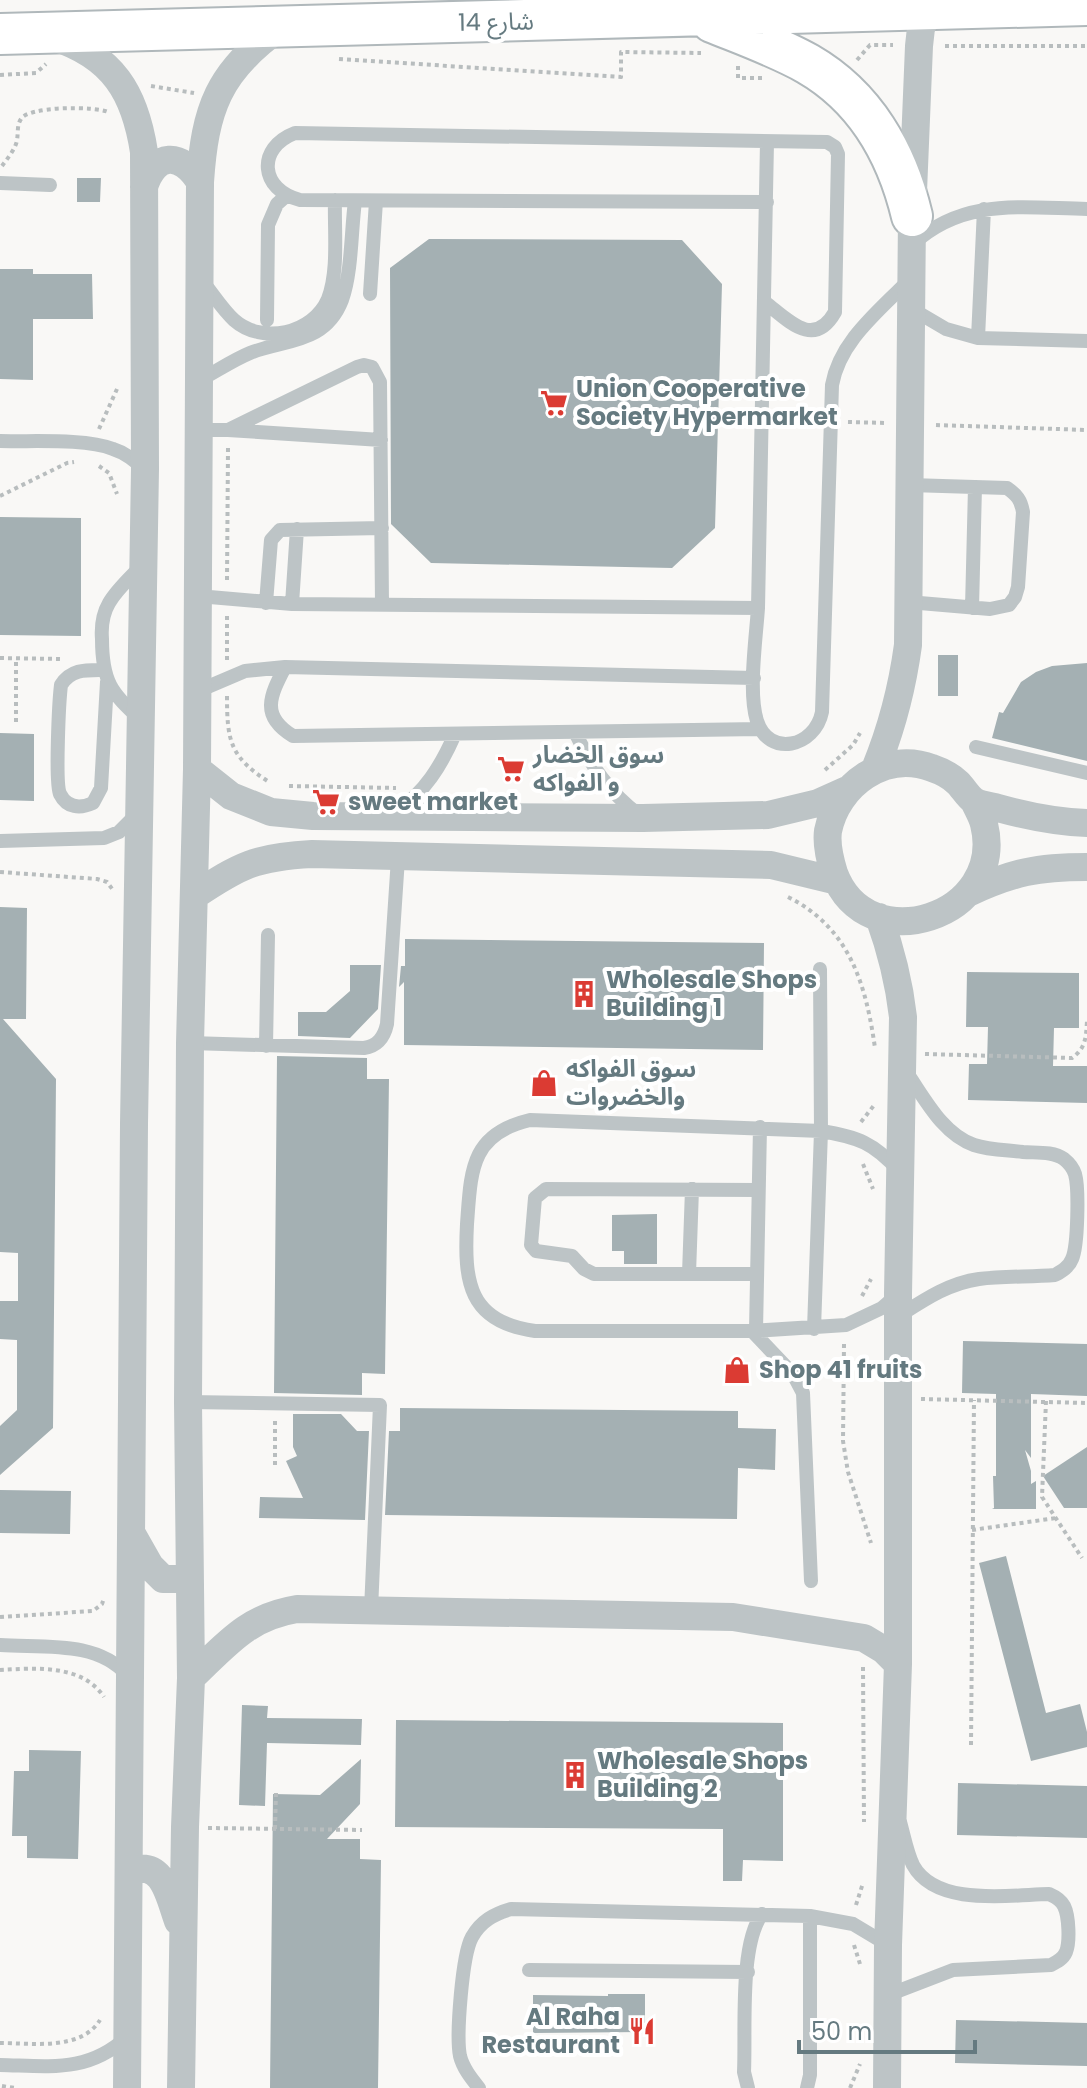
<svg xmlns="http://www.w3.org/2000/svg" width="1087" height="2088" viewBox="0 0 1087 2088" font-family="Poppins,'Noto Sans Arabic',sans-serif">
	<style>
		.building { fill: #a4b0b3 }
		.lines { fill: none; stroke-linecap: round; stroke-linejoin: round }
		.secondary-casing { stroke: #b0b8bb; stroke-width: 44 }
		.path { stroke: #b8bdbe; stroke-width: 4; stroke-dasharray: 4 4; stroke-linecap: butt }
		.service { stroke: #bdc4c6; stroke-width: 14 }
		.minor { stroke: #bdc4c6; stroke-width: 28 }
		.secondary { stroke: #fff; stroke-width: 40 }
		.labels { text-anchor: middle; stroke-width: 8; stroke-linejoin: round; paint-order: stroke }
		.street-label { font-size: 24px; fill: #657a80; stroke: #fff }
		.poi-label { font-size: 24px; font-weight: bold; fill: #657a80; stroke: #fff; text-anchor: start }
	</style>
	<rect width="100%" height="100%" fill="#f9f8f6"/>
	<path class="building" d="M 77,178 L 101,178 L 100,202 L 77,202 Z
		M 429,239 L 682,240 L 722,284 L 715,528 L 672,568 L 431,563 L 391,524 L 390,268 Z
		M 0,269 L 33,269 L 33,274 L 92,274 L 93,319 L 33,319 L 33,380 L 0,379 Z
		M 0,517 L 81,518 L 81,636 L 0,635 Z
		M 938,655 L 958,655 L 958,696 L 938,696 Z
		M 1087,663 L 1087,761 L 992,738 L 999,712 L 1003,713 L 1021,682 L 1036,672 L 1052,666 Z
		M 0,733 L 34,734 L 34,801 L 0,800 Z
		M 0,907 L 27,908 L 26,1019 L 3,1019 L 56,1079 L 53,1428 L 0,1475 L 0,1426 L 17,1410 L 17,1340 L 0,1339 L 0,1301 L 18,1301 L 18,1253 L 0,1252 Z
		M 405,939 L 764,943 L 763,1050 L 404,1045 L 404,982 L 399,987 L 401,966 L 405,966 Z
		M 350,965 L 381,965 L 378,1009 L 350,1038 L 298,1036 L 298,1012 L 326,1012 L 350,991 Z
		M 967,972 L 1079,973 L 1079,1028 L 1054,1028 L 1053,1066 L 1087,1066 L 1087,1103 L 968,1100 L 969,1064 L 987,1064 L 988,1027 L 966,1027 Z
		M 277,1056 L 367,1058 L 367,1079 L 389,1079 L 385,1374 L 362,1373 L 362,1395 L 274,1393 Z
		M 657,1214 L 657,1264 L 624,1264 L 624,1251 L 612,1251 L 612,1215 Z
		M 963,1341 L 1087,1344 L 1087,1396 L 1031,1394 L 1031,1458 L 1025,1450 L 1031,1471 L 1031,1484 L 1036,1481 L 1036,1509 L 992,1509 L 994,1508 L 993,1476 L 996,1476 L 996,1394 L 962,1393 Z
		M 400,1408 L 738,1411 L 738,1428 L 776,1429 L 775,1470 L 738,1468 L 737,1519 L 385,1515 L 389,1431 L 400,1431 Z
		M 293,1414 L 341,1414 L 357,1431 L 369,1431 L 365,1520 L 259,1518 L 260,1497 L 303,1498 L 286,1461 L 297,1456 L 293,1447 Z
		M 1087,1447 L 1087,1508 L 1064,1508 L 1043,1476 Z
		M 0,1490 L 71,1491 L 70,1534 L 0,1533 Z
		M 1006,1556 L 1046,1713 L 1080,1704 L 1087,1732 L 1087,1747 L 1031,1761 L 979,1563 Z
		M 242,1705 L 268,1706 L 267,1718 L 362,1719 L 361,1745 L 267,1743 L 265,1806 L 239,1805 Z
		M 396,1720 L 783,1723 L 783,1861 L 743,1860 L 742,1881 L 723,1881 L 723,1829 L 395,1827 Z
		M 29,1750 L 81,1751 L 78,1859 L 27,1858 L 27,1836 L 12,1836 L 14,1771 L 29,1771 Z
		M 361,1759 L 360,1804 L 327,1839 L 360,1839 L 360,1859 L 381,1860 L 378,2088 L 270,2088 L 273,1794 L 320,1795 Z
		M 958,1783 L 1087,1786 L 1087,1838 L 957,1835 Z
		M 608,1994 L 645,1994 L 645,2032 L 533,2033 L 533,1995 L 608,1996 Z
		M 956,2020 L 1087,2023 L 1087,2066 L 955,2063 Z"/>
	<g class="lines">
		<g class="secondary-casing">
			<path id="secondary" d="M 712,22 C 744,35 778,47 808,64 C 865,97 897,153 912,216
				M 0,34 L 1087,5"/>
		</g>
		<path class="path" d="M 945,46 L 1087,46
			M 339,59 L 621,77 L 621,52 L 701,53
			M 857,60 L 870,45 L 893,45
			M 738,66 L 738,78 L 765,78
			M 0,75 L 36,73 L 46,64
			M 151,86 L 194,93
			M 2,166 C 7,159 13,152 16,144 C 19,136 16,126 21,119 C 28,106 95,106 108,112
			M 780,421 L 815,421
			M 848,422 L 887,423
			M 936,425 L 1087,430
			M 99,429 L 117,389
			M 99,466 L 109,473 L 117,494
			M 0,496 L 67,463 L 74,462
			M 227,580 L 228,448
			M 0,658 L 60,659
			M 227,660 L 227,616
			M 227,696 C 227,741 230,757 269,782
			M 16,722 L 16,659
			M 825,770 L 853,745 L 860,733
			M 289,786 L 396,788
			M 0,872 L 97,879 L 107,882 L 113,890
			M 788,897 C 850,928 866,985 875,1048
			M 925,1054 L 1072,1058 C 1086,1048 1086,1037 1087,1021
			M 861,1122 L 875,1104
			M 863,1164 L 873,1189
			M 862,1296 L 871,1279
			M 844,1344 L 843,1441 L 848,1472 L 871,1543
			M 921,1399 L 1087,1403
			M 1046,1401 L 1042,1497 L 1082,1558
			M 275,1421 L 275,1466
			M 972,1530 L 1056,1518
			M 0,1617 L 93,1611 L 102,1604 L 104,1598
			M 863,1667 L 864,1822
			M 0,1670 C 36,1668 82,1664 104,1697
			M 971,1745 L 974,1400
			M 208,1828 L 362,1830
			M 275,1829 L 276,1792
			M 856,1905 L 863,1883
			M 854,1945 L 860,1964
			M 0,2043 C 32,2043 81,2051 100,2020
			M 2,2086 L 15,2088
			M 850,2088 L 860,2064"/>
		<path class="service" d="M 767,142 L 758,608 C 756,638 748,693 757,721 C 769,758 815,747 822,712 L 832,385 C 840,341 878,312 908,281
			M 0,183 L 50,185
			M 913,244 C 964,197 1023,208 1087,209
			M 203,282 C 213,294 222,309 234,320 C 262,345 313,334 328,299 C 339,270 334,231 335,200
			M 370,294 L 376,201
			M 766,303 C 789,321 814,349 835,312 L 838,154 L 835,147 L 827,142 L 295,133 C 256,148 260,190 300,200 L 767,202
			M 912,309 L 946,329 L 978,338 L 1087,341
			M 267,320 L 268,225 L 277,204 L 286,196
			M 978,338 L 984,209
			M 200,380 C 217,371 233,360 250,353 C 286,339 325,344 342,300 C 352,272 351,231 355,201
			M 200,430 L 228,430 L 381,440
			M 228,430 L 357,367 L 364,365 L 372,367 L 380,382 L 382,604
			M 0,441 C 31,442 85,438 113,449 C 126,453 135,461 144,469
			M 198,596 L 292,604 L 758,608
			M 908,602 L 990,609 L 1009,605 L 1015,597 L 1018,587 L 1023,512 C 1021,500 1017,495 1007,488 L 910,485
			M 266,603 L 271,540 L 280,530 L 382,528
			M 292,604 L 297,529
			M 972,608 L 975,487
			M 285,667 C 270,696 260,716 293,736 L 760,729
			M 103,670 C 86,670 71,669 61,685 C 59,701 55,783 60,794 C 67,808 80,809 93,803 L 101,788 L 107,682
			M 198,691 L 245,671 L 285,667 L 754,678
			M 141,720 C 111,693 102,681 102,639 C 101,626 102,615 109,603 C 117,589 131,577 142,565
			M 575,732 C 591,766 609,792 639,815
			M 976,747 L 1087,773
			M 396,812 C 425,792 441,766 455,734
			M 0,841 L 104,838 L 119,832 L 136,815
			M 190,1043 L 364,1048 C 377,1046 384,1038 387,1024 L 398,858
			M 266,1046 L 268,935
			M 689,1274 L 692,1189
			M 756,1274 L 594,1274 L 584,1269 L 572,1256 L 536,1251 L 531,1245 L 535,1198 L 546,1189 L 758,1190
			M 898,1294 L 882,1308 L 846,1325 L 752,1331 L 535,1331 C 468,1322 464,1281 467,1224 C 471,1171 470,1134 530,1120 L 821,1131 C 858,1137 874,1143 899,1171
			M 899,1316 C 924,1300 949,1283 979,1279 C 1004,1276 1030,1277 1055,1275 C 1062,1271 1069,1267 1072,1259 C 1078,1246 1079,1188 1075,1174 C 1073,1168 1069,1163 1064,1159 C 1053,1151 1036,1153 1023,1152 C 1007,1150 989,1150 974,1145 C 942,1134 924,1097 905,1070
			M 814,1329 L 821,1131 L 820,969
			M 752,1331 L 793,1374 L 803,1393 L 811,1581
			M 756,1331 L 760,1127
			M 188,1402 L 380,1405 L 371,1610
			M 0,1645 C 42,1648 97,1640 127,1675
			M 529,1970 L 748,1972
			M 888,1995 L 953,1970 L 1051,1965 C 1057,1962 1063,1959 1066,1952 C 1070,1942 1069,1916 1064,1906 C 1061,1900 1056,1897 1049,1894 C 1009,1895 936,1907 913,1865 C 907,1853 904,1836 900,1822
			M 0,2065 C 50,2066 88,2073 127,2037
			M 479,2088 C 471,2078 463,2068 460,2056 C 456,2036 462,1955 472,1937 C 481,1921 494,1914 511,1909 L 810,1916 L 853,1924 L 888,1945
			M 748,2088 L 744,2072 C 746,2031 739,1945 762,1914
			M 807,2088 L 810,2075 L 810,1916"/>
		<path class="minor" d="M 53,37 C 113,56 135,93 144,152 L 145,469 L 134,1124 L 127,2088
			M 144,187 C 155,152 181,151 200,182
			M 197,769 L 231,796 L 271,812 L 313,816 L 643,818 L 768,815 L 818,803 L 847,790
			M 875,769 C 892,728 902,689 908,645 L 912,216 L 919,46 L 921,28 L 929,11
			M 974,801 C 977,808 982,816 984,824 C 1007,917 867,962 834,873 C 830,860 826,845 828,831 C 837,785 885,750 932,768 C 941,771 952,777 958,783 C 963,788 968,797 974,801 C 980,805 991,806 998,808 C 1027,816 1056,822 1087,823
			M 968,893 C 1013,872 1038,867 1087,867
			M 194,896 C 240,865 256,857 312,854 L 771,865 L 837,881
			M 879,917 C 891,950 899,982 903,1017 L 898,1294 L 898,1664 L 888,1945 L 887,2088
			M 133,1536 L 150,1566 L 163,1579 L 181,1579 L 189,1573
			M 191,1678 C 226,1645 247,1617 297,1609 L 733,1617 L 864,1638 L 884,1650 L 898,1664
			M 130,1871 C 164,1859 169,1897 178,1921
			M 181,2088 L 185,1827 L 191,1678 L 188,1402 L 190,1043 L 197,769 L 200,182 C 205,109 218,72 279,28"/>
		<use href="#secondary" class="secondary"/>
	</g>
	<defs>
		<g id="supermarket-bare" transform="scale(2.16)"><path d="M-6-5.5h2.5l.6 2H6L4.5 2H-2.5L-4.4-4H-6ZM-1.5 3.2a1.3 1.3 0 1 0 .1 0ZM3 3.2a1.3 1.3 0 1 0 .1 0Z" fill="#db3b33" stroke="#fff" stroke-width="2.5" paint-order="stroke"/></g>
		<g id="building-bare" transform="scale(2.16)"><path d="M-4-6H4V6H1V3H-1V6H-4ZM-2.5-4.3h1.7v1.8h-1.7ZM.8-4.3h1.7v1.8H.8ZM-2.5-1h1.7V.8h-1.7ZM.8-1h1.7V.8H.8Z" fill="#db3b33" stroke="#fff" stroke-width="2.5" paint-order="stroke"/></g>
		<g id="shop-bare" transform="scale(2.16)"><path d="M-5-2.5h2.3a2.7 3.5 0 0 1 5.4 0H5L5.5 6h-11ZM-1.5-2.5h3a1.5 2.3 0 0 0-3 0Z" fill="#db3b33" stroke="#fff" stroke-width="2.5" paint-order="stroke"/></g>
		<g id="restaurant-bare" transform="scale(2.16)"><path d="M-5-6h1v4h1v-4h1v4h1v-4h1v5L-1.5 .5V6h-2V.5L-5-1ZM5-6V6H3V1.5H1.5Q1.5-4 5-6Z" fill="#db3b33" stroke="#fff" stroke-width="2.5" paint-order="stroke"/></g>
	</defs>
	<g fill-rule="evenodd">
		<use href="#supermarket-bare" x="554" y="403"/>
		<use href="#supermarket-bare" x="511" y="769"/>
		<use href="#supermarket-bare" x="326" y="802"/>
		<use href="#building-bare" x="584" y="994"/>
		<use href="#shop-bare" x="544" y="1083"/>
		<use href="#shop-bare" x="737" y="1370"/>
		<use href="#building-bare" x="575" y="1775"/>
		<use href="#restaurant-bare" x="642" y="2031"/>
	</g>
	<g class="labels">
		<g class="street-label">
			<text transform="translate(496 22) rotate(-1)" y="8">شارع 14</text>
		</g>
		<g class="poi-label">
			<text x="576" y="397">Union Cooperative<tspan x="576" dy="28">Society Hypermarket</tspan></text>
			<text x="533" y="763">سوق الخضار<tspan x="533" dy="28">و الفواكه</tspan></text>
			<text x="348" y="810">sweet market</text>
			<text x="606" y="988">Wholesale Shops<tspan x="606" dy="28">Building 1</tspan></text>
			<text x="566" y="1077">سوق الفواكه<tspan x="566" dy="28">والخضروات</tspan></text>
			<text x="759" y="1378">Shop 41 fruits</text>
			<text x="597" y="1769">Wholesale Shops<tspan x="597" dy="28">Building 2</tspan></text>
			<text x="620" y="2025" text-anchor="end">Al Raha<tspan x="620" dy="28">Restaurant</tspan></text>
		</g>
	</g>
	<path d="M799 2040v12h176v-12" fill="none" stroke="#657a80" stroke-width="4"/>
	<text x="811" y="2040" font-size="24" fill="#657a80" stroke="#ffffff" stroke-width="6" paint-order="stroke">50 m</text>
</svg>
